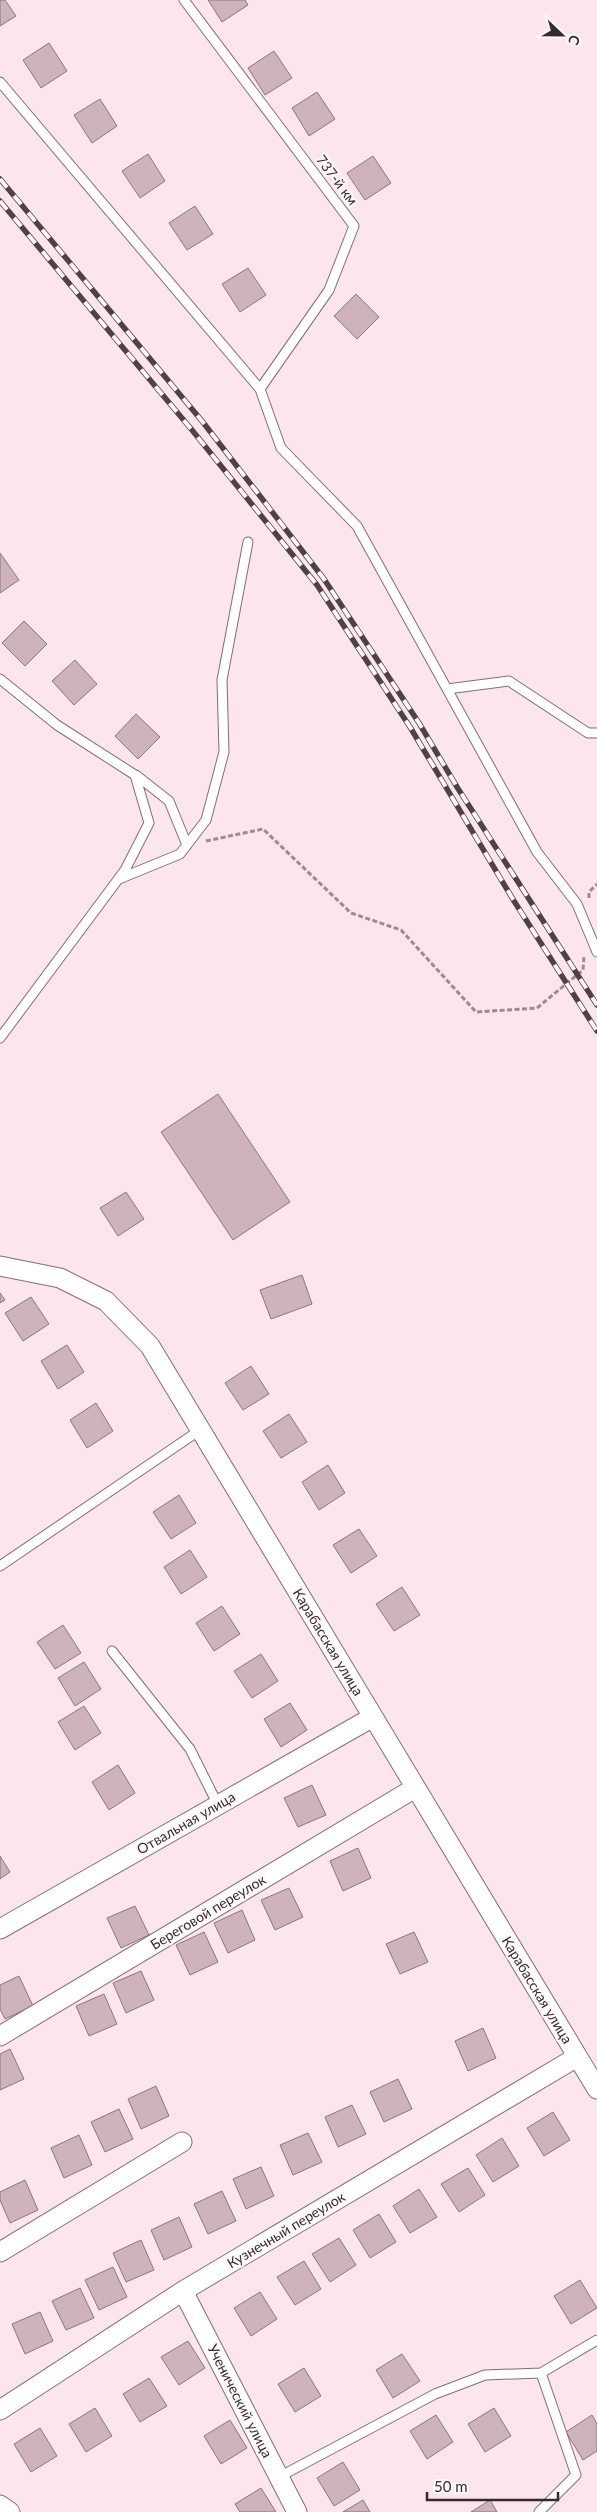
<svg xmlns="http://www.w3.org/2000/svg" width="597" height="2512" viewBox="0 0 597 2512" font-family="Lato,sans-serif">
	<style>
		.building { fill: #ceb2bc; stroke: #8e747e }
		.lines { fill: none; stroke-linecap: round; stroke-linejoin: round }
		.service-casing { stroke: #856c76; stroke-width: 11 }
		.minor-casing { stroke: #856c76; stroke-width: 21 }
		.path { stroke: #9d8b92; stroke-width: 3; stroke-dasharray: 5 2.5; stroke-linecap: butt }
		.service { stroke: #fff; stroke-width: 9 }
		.minor { stroke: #fff; stroke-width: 19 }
		.rail-casing { stroke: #4f4247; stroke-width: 5.5 }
		.rail { stroke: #fef8fa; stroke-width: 4; stroke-dasharray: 11; stroke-linecap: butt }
		.labels { text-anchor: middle; stroke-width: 4.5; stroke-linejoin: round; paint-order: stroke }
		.street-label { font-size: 14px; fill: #352a2f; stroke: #fef8fa }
	</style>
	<rect width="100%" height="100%" fill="#fde5ee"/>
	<path class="building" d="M 0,0 L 5,0 L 16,16 L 0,26 Z
		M 208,0 L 245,0 L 248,5 L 222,22 Z
		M 49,43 L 67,71 L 41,88 L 23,60 Z
		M 274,51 L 292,78 L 265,95 L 248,68 Z
		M 317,92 L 335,119 L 309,136 L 292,108 Z
		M 100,99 L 117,126 L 92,143 L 74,115 Z
		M 148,154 L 165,181 L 140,198 L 122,171 Z
		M 373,156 L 391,183 L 365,200 L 347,173 Z
		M 195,206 L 213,234 L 187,250 L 169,223 Z
		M 248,268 L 266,295 L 240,312 L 222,284 Z
		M 356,294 L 379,317 L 357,339 L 334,316 Z
		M 0,553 L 19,580 L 0,593 Z
		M 24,621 L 47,644 L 25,666 L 2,643 Z
		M 75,660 L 97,684 L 74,705 L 52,681 Z
		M 136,714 L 160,737 L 138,759 L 115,736 Z
		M 218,1094 L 290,1202 L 233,1240 L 161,1132 Z
		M 126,1192 L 144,1219 L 118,1236 L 100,1208 Z
		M 302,1275 L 312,1304 L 271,1319 L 260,1290 Z
		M 0,1293 L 5,1300 L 0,1303 Z
		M 31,1297 L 49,1324 L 23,1341 L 5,1313 Z
		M 67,1345 L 84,1372 L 58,1389 L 41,1361 Z
		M 251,1366 L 269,1394 L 243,1410 L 225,1383 Z
		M 96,1403 L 113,1431 L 87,1448 L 70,1420 Z
		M 289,1414 L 307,1442 L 281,1458 L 263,1431 Z
		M 328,1465 L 345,1493 L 319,1510 L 302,1482 Z
		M 179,1495 L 196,1523 L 171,1539 L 153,1512 Z
		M 359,1529 L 377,1556 L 351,1573 L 333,1545 Z
		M 190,1550 L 207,1577 L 181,1594 L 164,1567 Z
		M 402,1587 L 420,1615 L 394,1631 L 376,1604 Z
		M 222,1606 L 240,1634 L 214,1651 L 196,1623 Z
		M 63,1625 L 81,1653 L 55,1669 L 37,1642 Z
		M 261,1654 L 278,1681 L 252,1698 L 234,1671 Z
		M 84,1662 L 101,1689 L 75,1706 L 58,1678 Z
		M 290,1703 L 307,1730 L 281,1747 L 264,1719 Z
		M 84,1706 L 101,1733 L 75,1750 L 58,1722 Z
		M 118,1765 L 135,1793 L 109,1810 L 92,1782 Z
		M 312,1785 L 326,1815 L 298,1827 L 284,1798 Z
		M 358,1848 L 371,1878 L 343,1891 L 330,1861 Z
		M 0,1856 L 10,1872 L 0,1879 Z
		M 289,1888 L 303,1917 L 275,1930 L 261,1900 Z
		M 135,1906 L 149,1935 L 121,1948 L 107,1918 Z
		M 242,1910 L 255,1940 L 228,1953 L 214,1923 Z
		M 204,1932 L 218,1962 L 190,1975 L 176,1945 Z
		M 414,1932 L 428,1962 L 400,1974 L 386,1944 Z
		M 141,1971 L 154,2000 L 126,2013 L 113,1983 Z
		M 19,1976 L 33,2006 L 5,2019 L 0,2009 L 0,1985 Z
		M 104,1994 L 117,2024 L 89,2036 L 76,2006 Z
		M 483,2028 L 496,2058 L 468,2071 L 455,2041 Z
		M 10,2049 L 24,2079 L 0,2090 L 0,2054 Z
		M 398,2079 L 412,2109 L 384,2122 L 370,2092 Z
		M 156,2086 L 169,2116 L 141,2129 L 128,2099 Z
		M 352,2105 L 366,2134 L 338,2147 L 325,2117 Z
		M 119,2109 L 133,2139 L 105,2152 L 91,2122 Z
		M 553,2112 L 570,2140 L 544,2156 L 527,2128 Z
		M 308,2133 L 322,2162 L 293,2175 L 280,2145 Z
		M 79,2135 L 92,2165 L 64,2178 L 51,2148 Z
		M 502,2138 L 519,2166 L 493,2182 L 476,2155 Z
		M 261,2167 L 274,2196 L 246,2209 L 233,2179 Z
		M 468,2168 L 485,2195 L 459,2212 L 441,2184 Z
		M 25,2180 L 38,2210 L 10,2223 L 0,2200 L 0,2192 Z
		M 419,2189 L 437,2217 L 410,2233 L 393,2206 Z
		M 222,2191 L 236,2221 L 208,2234 L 194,2204 Z
		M 379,2214 L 396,2242 L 370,2258 L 353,2230 Z
		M 179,2217 L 192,2247 L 164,2260 L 151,2230 Z
		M 339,2238 L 356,2265 L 330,2282 L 312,2254 Z
		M 141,2240 L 154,2270 L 126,2282 L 113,2253 Z
		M 304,2261 L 321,2289 L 295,2305 L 277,2277 Z
		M 113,2267 L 127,2297 L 99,2310 L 85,2280 Z
		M 580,2280 L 597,2308 L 571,2324 L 554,2296 Z
		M 80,2288 L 94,2318 L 66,2330 L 52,2301 Z
		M 260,2292 L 277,2319 L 251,2336 L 234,2308 Z
		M 40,2312 L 53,2341 L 25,2354 L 12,2324 Z
		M 188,2341 L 205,2368 L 179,2385 L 161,2357 Z
		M 402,2354 L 420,2381 L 393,2398 L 376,2370 Z
		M 304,2368 L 321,2396 L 295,2412 L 278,2384 Z
		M 149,2378 L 167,2406 L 140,2422 L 123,2394 Z
		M 95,2408 L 112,2436 L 86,2452 L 69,2424 Z
		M 494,2408 L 511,2436 L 485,2452 L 468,2424 Z
		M 436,2415 L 453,2442 L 427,2459 L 410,2431 Z
		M 592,2415 L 597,2424 L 597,2451 L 583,2460 L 566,2432 Z
		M 230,2420 L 247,2448 L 221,2464 L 204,2436 Z
		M 40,2428 L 57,2456 L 31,2472 L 14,2444 Z
		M 343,2462 L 360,2490 L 334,2506 L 317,2478 Z
		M 261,2488 L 276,2512 L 240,2512 L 235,2504 Z
		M 363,2500 L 370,2512 L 343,2512 Z
		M 490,2500 L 497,2512 L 471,2512 Z"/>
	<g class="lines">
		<g class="service-casing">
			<path id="service" d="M 184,0 L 354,226 L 329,290 L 260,389
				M 0,82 L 260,389 L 281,448 L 357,526 L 537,852 L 577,904 L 597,952
				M 0,679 L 57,725 L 135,775 L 149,823 L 125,870 L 0,1038
				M 447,689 L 509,681 L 588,733 L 597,733
				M 136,775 L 169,801 L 187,845
				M 119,879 L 180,854 L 206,820 L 224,752 L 222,680 L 248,542
				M 0,1566 L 200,1430
				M 112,1651 L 190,1749 L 218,1805
				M 279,2477 L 435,2394 L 485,2375 L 541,2373 L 597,2340
				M 539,2512 L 576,2475 L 541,2373"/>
		</g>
		<g class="minor-casing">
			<path id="minor" d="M 0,1266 L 60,1278 L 106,1301 L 150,1346 L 597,2089
				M 0,1929 L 373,1717
				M 0,2036 L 415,1788
				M 0,2252 L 182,2142
				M 183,2291 L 297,2512
				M 0,2410 L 183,2291 L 577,2057
				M 0,2505 L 10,2512"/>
		</g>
		<path class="path" d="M 206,841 L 263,829 L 351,913 L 401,930 L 476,1012 L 537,1008 L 583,970 L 584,956
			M 589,898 L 589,892 L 597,884"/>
		<use href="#service" class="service"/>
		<use href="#minor" class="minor"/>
		<g class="rail-casing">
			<path id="rail" d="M 0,179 L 202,421 L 324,579 L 419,723 L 457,787 L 597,1005
				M 0,201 L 192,430 L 317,585 L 410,727 L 514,901 L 597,1031"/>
		</g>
		<use href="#rail" class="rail"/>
	</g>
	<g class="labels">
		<g class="street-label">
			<text transform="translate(337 180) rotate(53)" y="5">737-й км</text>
			<text transform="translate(328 1642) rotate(59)" y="5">Карабасская улица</text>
			<text transform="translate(186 1823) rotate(-30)" y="5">Отвальная улица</text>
			<text transform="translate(208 1912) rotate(-31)" y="5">Береговой переулок</text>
			<text transform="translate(537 1990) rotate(59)" y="5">Карабасская улица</text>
			<text transform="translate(286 2230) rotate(-31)" y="5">Кузнечный переулок</text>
			<text transform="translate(240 2401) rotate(63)" y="5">Ученический улица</text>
		</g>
	</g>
	<g transform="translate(562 35) rotate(112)" stroke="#fef8fa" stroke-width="4" paint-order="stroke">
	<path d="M0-4L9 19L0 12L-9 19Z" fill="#352a2f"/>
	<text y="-8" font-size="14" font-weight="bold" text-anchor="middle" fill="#352a2f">С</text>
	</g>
	<path d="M427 2492v8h131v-8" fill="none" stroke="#352a2f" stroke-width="2.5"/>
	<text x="434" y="2492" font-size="15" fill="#352a2f" stroke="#fef8fa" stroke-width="4" paint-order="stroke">50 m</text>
</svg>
